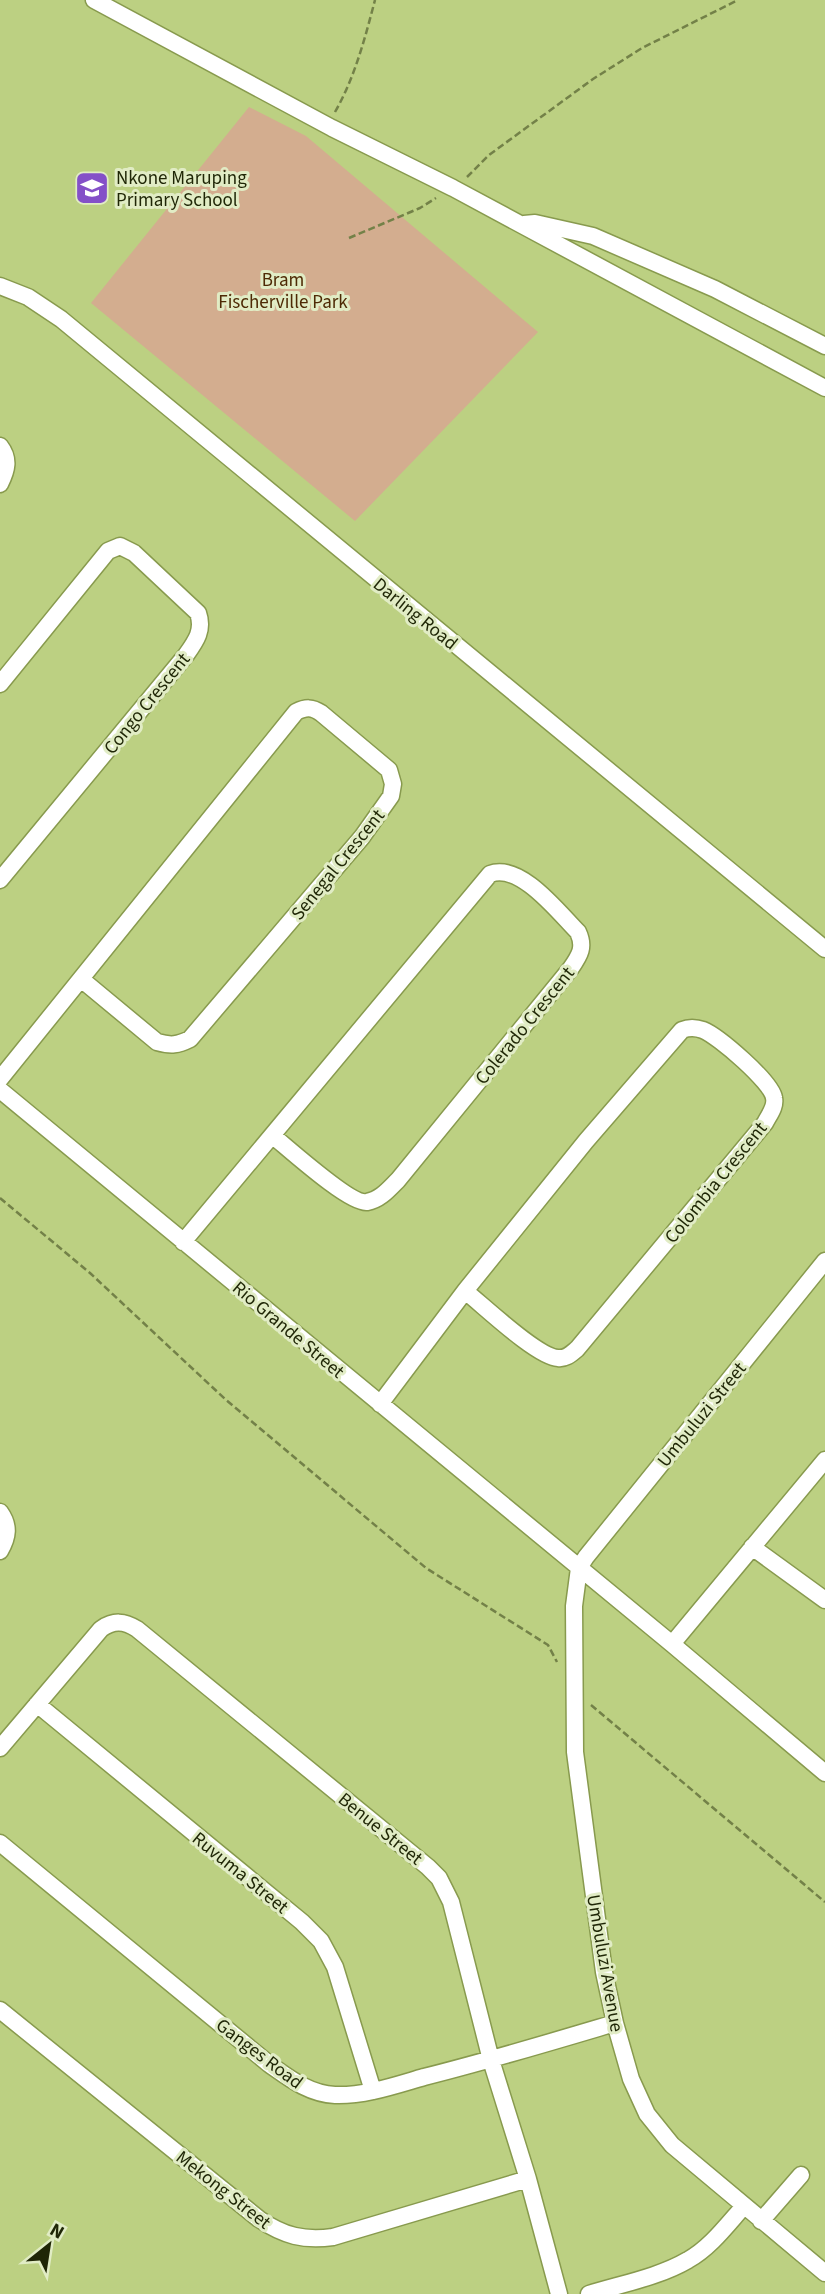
<svg xmlns="http://www.w3.org/2000/svg" width="825" height="2294" viewBox="0 0 825 2294" font-family="'Source Sans 3',sans-serif">
	<style>
		.green { fill: #d3ad8f }
		.lines { fill: none; stroke-linecap: round; stroke-linejoin: round }
		.minor-casing { stroke: #889a4e; stroke-width: 19 }
		.path { stroke: #738148; stroke-width: 2.5; stroke-dasharray: 7 3.5; stroke-linecap: butt }
		.minor { stroke: #fff; stroke-width: 16 }
		.labels { text-anchor: middle; stroke-width: 6; stroke-linejoin: round; paint-order: stroke }
		.poi-label { font-size: 19px; fill: #1f2606; stroke: #e1ecc5; text-anchor: start }
		.park-label { font-size: 19px; fill: #4e2a05; stroke: #e1ecc5 }
		.street-label { font-size: 19px; fill: #1f2606; stroke: #e1ecc5 }
	</style>
	<rect width="100%" height="100%" fill="#bcd082"/>
	<path class="green" d="M 249,107 L 306,136 L 538,332 L 355,521 L 91,303 Z"/>
	<g class="lines">
		<g class="minor-casing">
			<path id="minor" d="M 94,0 L 332,128 L 453,188 L 825,388
				M 524,224 L 535,223 L 593,236 L 715,289 L 825,346
				M 0,286 L 28,297 L 61,319 L 825,949
				M 0,446 C 10,459 7,470 0,484
				M 0,684 L 108,551 L 120,546 L 134,553 L 198,613 C 204,630 196,641 186,655 L 0,880
				M 0,1079 L 296,712 C 306,707 312,707 321,713 L 389,770 L 393,784 L 391,796 L 362,837 L 190,1039 C 178,1045 171,1046 157,1042 L 81,979
				M 0,1090 L 672,1644 L 825,1773
				M 183,1242 L 490,874 C 520,862 559,913 578,932 C 585,947 580,955 571,968 L 398,1180 C 389,1189 380,1200 367,1202 C 351,1205 289,1149 273,1136
				M 825,1261 L 586,1557 L 579,1568 L 574,1606 L 575,1752 L 604,1972 L 615,2023 L 631,2079 L 647,2114 L 672,2145 L 825,2273
				M 380,1404 L 465,1291 L 586,1141 L 682,1030 C 689,1027 695,1027 703,1030 C 718,1036 772,1082 774,1098 C 776,1107 769,1115 765,1123 L 577,1349 C 571,1354 566,1359 558,1358 C 537,1357 483,1305 465,1291
				M 0,1512 C 10,1526 8,1537 0,1551
				M 752,1547 L 825,1600
				M 672,1644 L 825,1460
				M 37,1704 L 302,1922 L 321,1941 L 335,1967 L 373,2091
				M 0,1748 L 101,1629 C 114,1620 124,1621 137,1629 L 428,1867 L 439,1878 L 451,1902 L 491,2060 L 528,2179 L 559,2294
				M 0,1843 L 269,2064 C 289,2078 309,2094 335,2095 C 365,2096 396,2085 424,2077 C 488,2061 551,2042 615,2023
				M 0,2010 L 259,2219 C 284,2236 304,2241 333,2237 L 528,2179
				M 761,2221 L 801,2175
				M 589,2294 C 621,2284 659,2277 688,2260 C 710,2248 727,2225 744,2206"/>
		</g>
		<path class="path" d="M 335,112 C 355,77 365,38 375,0
			M 467,177 L 489,155 L 593,79 L 642,48 L 738,0
			M 349,238 L 420,208 L 436,198
			M 0,1198 L 90,1273 L 225,1399 L 426,1568 L 548,1645 L 557,1662
			M 591,1705 L 825,1902"/>
		<use href="#minor" class="minor"/>
	</g>
	<defs>
		<g id="school-square" transform="scale(1.75)"><rect x="-9" y="-9" width="18" height="18" rx="4" fill="#8450c8" stroke="#e1ecc5"/><path d="M0-5L7-2L0 1L-7-2ZM-4 1L0 2.5L4 1V4Q0 6-4 4Z" fill="#fff"/></g>
	</defs>
	<g fill-rule="evenodd">
		<use href="#school-square" x="92" y="188"/>
	</g>
	<g class="labels">
		<g class="poi-label">
			<text x="116" y="184">Nkone Maruping<tspan x="116" dy="22">Primary School</tspan></text>
		</g>
		<g class="park-label">
			<text x="283" y="286">Bram<tspan x="283" dy="22">Fischerville Park</tspan></text>
		</g>
		<g class="street-label">
			<text transform="translate(416 613) rotate(39)" y="7">Darling Road</text>
			<text transform="translate(146 703) rotate(-51)" y="7">Congo Crescent</text>
			<text transform="translate(337 864) rotate(-51)" y="7">Senegal Crescent</text>
			<text transform="translate(524 1025) rotate(-51)" y="7">Colerado Crescent</text>
			<text transform="translate(715 1182) rotate(-51)" y="7">Colombia Crescent</text>
			<text transform="translate(289 1329) rotate(40)" y="7">Rio Grande Street</text>
			<text transform="translate(701 1414) rotate(-51)" y="7">Umbuluzi Street</text>
			<text transform="translate(381 1828) rotate(39)" y="7">Benue Street</text>
			<text transform="translate(241 1872) rotate(39)" y="7">Ruvuma Street</text>
			<text transform="translate(606 1963) rotate(80)" y="7">Umbuluzi Avenue</text>
			<text transform="translate(260 2053) rotate(37)" y="7">Ganges Road</text>
			<text transform="translate(224 2189) rotate(38)" y="7">Mekong Street</text>
		</g>
	</g>
	<g transform="translate(49 2245) rotate(30)" stroke="#e1ecc5" stroke-width="5" paint-order="stroke">
	<path d="M0-5L12 26L0 18L-12 26Z" fill="#1f2606"/>
	<text y="-10" font-size="19" font-weight="bold" text-anchor="middle" fill="#1f2606">N</text>
	</g>
</svg>
